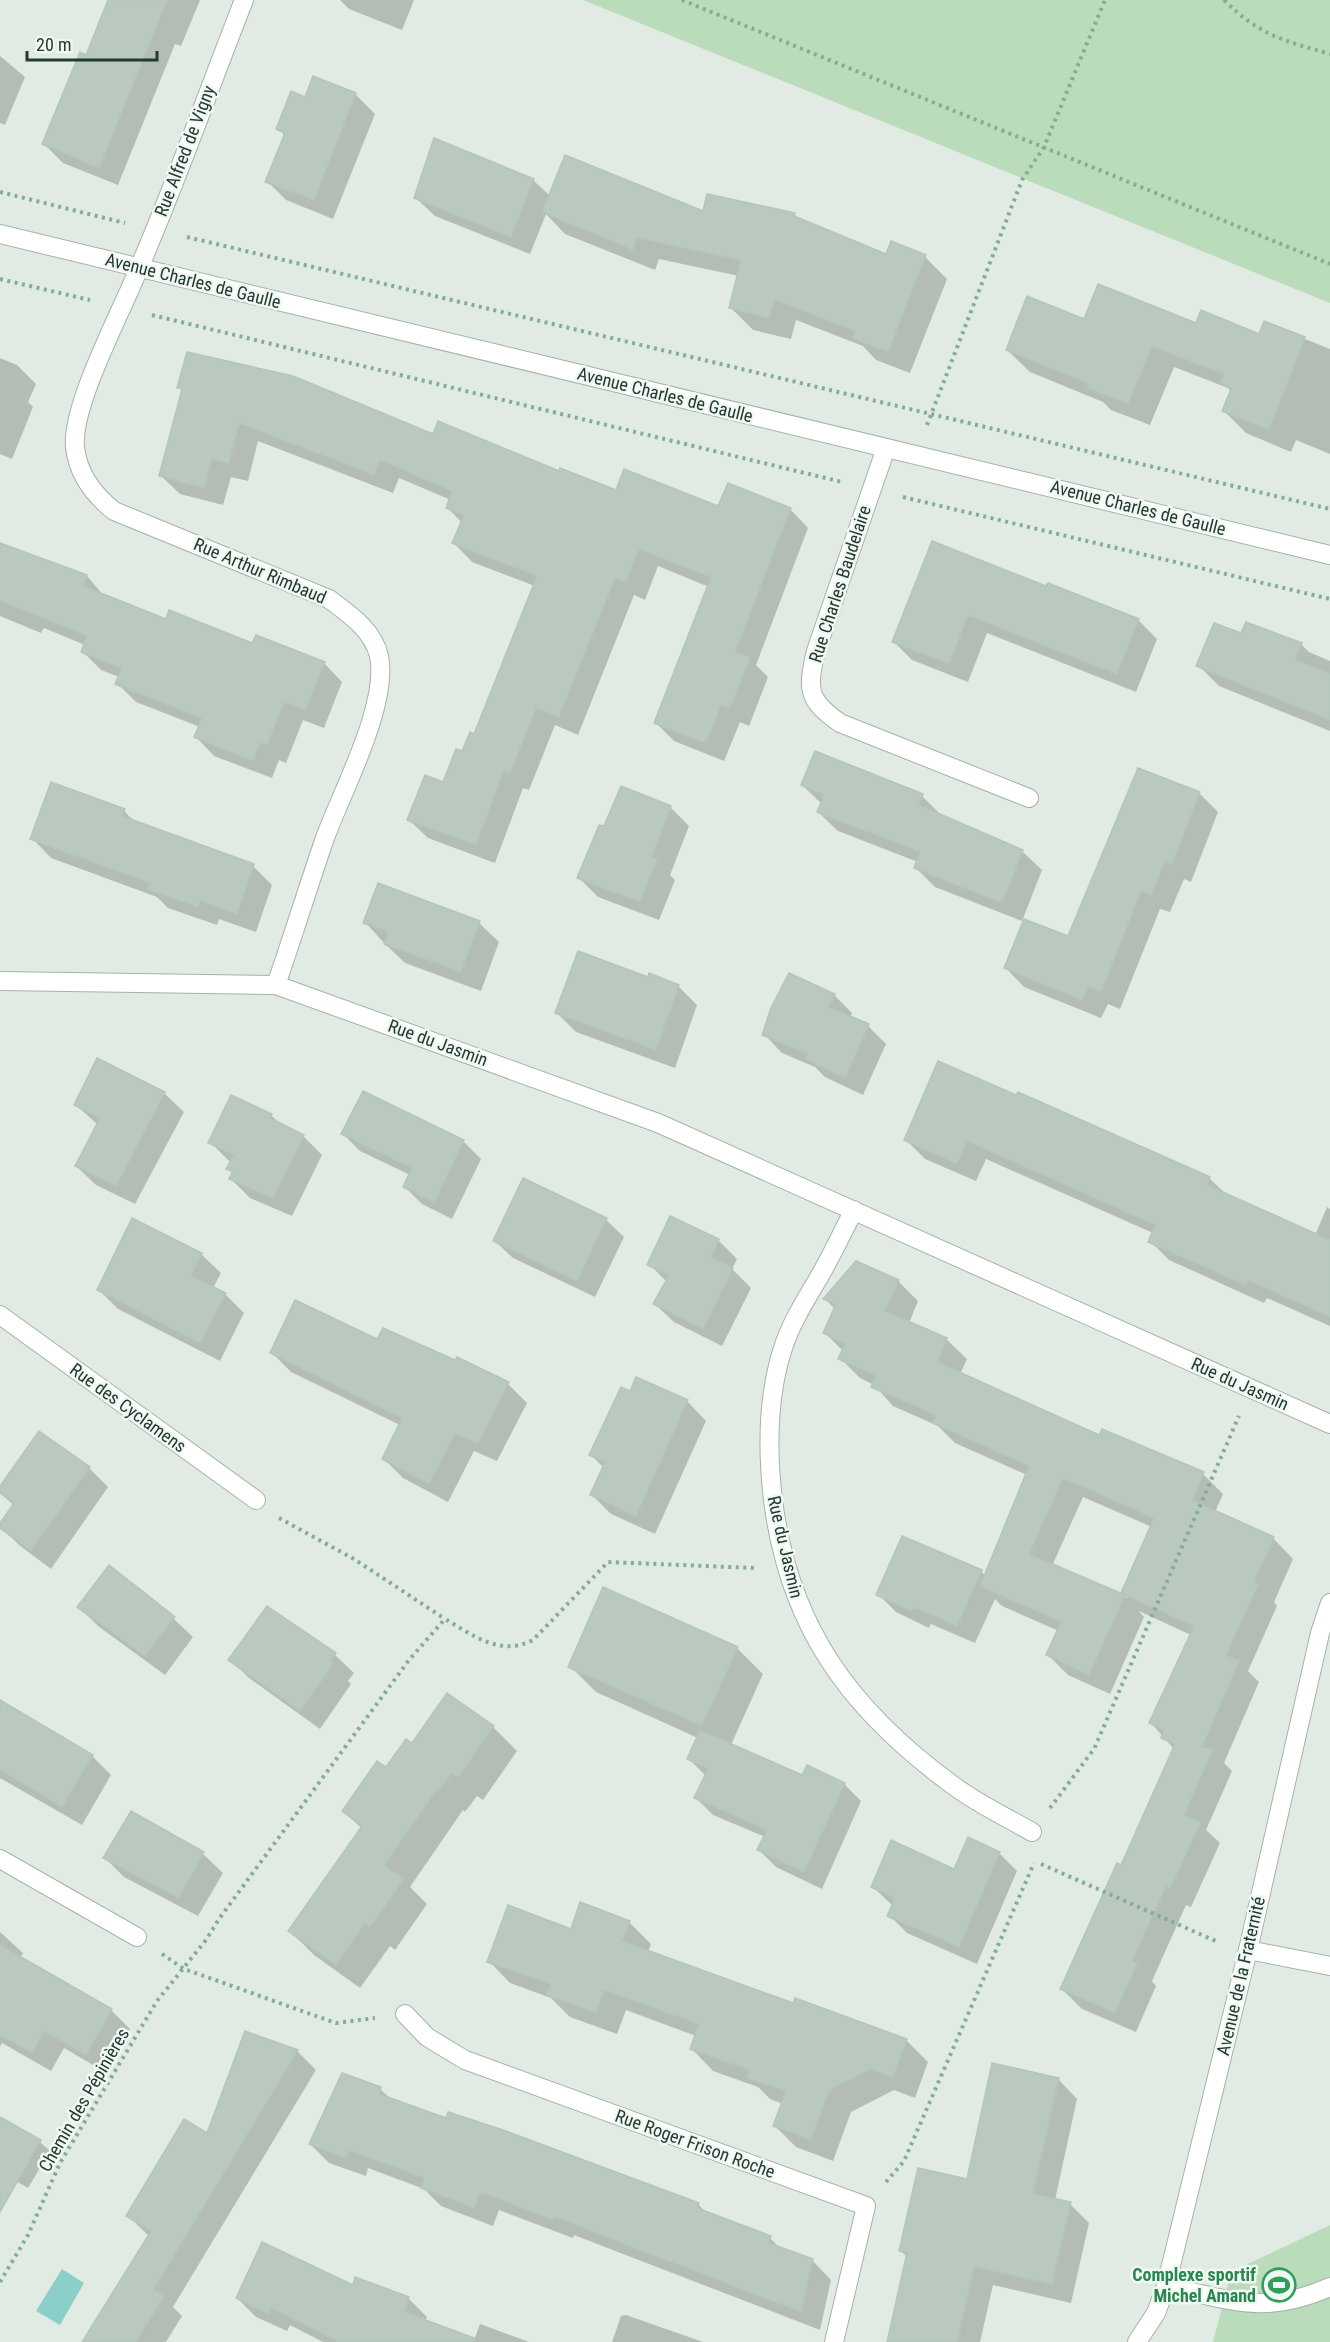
<svg xmlns="http://www.w3.org/2000/svg" width="1330" height="2342" viewBox="0 0 1330 2342" font-family="'Roboto Condensed',sans-serif">
	<style>
		.green { fill: #badcbb }
		.water { fill: #8acfc8 }
		.shadow { fill: #0003; fill-rule: evenodd }
		.building { fill: #b9c9bf; stroke: #b4c5b9; stroke-width: 1.5 }
		.lines { fill: none; stroke-linecap: round; stroke-linejoin: round }
		.lane-casing { stroke: #a4b3aa; stroke-width: 20 }
		.street-casing { stroke: #a4b3aa; stroke-width: 20 }
		.path { stroke: #82ae95; stroke-width: 4; stroke-dasharray: 3 4.5; stroke-linecap: butt }
		.lane { stroke: #fff; stroke-width: 18 }
		.street { stroke: #fff; stroke-width: 18 }
		.labels { text-anchor: middle; stroke-width: 5; stroke-linejoin: round; paint-order: stroke }
		.street-label { font-size: 18px; fill: #223b2e; stroke: #f1f8f3 }
		.leisure-label { font-size: 18px; font-weight: bold; fill: #27864d; stroke: #f1f8f3; text-anchor: end }
	</style>
	<rect width="100%" height="100%" fill="#e1ebe4"/>
	<path class="green" d="M 583,0 L 1330,0 L 1330,303 Z
		M 1330,2225 L 1330,2342 L 1213,2342 L 1231,2272 Z"/>
	<path class="water" d="M 62,2269 L 84,2283 L 60,2325 L 36,2311 Z"/>
	<path class="shadow" d="M 109,0 L 200,0 L 181,46 L 175,44 L 118,185 L 63,163 L 44,144 L 87,57 Z
		M 340,0 L 414,0 L 402,30 L 349,9 Z
		M 0,56 L 25,77 L 5,125 L 0,123 Z
		M 314,78 L 356,95 L 375,114 L 333,219 L 286,200 L 267,181 L 285,136 L 278,128 L 306,99 Z
		M 533,180 L 550,196 L 704,213 L 794,214 L 801,220 L 887,256 L 892,243 L 925,257 L 947,279 L 910,373 L 876,360 L 863,346 L 796,320 L 791,339 L 753,330 L 731,308 L 739,276 L 659,259 L 655,270 L 565,234 L 546,214 L 530,254 L 435,216 L 416,198 Z
		M 1085,321 L 1197,325 L 1260,336 L 1265,323 L 1330,349 L 1330,454 L 1296,440 L 1291,452 L 1246,433 L 1224,411 L 1232,392 L 1228,388 L 1174,367 L 1150,425 L 1111,410 L 1103,402 L 1030,372 L 1007,350 Z
		M 0,358 L 17,365 L 36,384 L 28,402 L 33,407 L 12,459 L 0,454 Z
		M 179,387 L 434,436 L 617,492 L 719,508 L 790,509 L 808,528 L 756,665 L 768,677 L 749,726 L 740,722 L 724,761 L 674,741 L 656,723 L 709,587 L 658,566 L 645,600 L 634,595 L 578,735 L 555,725 L 529,790 L 523,788 L 495,863 L 428,838 L 409,820 L 444,784 L 475,736 L 535,586 L 472,562 L 454,543 L 462,523 L 448,508 L 451,500 L 399,478 L 393,493 L 258,441 L 248,481 L 231,477 L 223,505 L 180,494 L 161,476 L 183,391 Z
		M 933,543 L 1047,588 L 1138,620 L 1157,639 L 1136,692 L 987,633 L 968,682 L 912,660 L 893,641 Z
		M 0,544 L 87,576 L 104,596 L 166,621 L 324,663 L 342,682 L 324,728 L 303,720 L 286,763 L 279,760 L 272,778 L 214,756 L 196,737 L 200,727 L 136,702 L 117,683 L 119,677 L 101,670 L 83,652 L 85,645 L 44,628 L 41,633 L 0,616 Z
		M 1242,635 L 1301,644 L 1309,652 L 1330,661 L 1330,731 L 1219,686 L 1198,665 Z
		M 802,785 L 922,796 L 941,815 L 1022,851 L 1042,870 L 1022,921 L 935,887 L 916,868 L 918,862 L 838,831 L 818,812 L 822,804 Z
		M 1199,793 L 1218,812 L 1191,882 L 1184,879 L 1170,912 L 1160,909 L 1120,1009 L 1108,1004 L 1101,1018 L 1024,987 L 1006,968 L 1068,938 Z
		M 670,807 L 689,826 L 670,875 L 675,880 L 659,920 L 598,897 L 579,878 L 605,828 Z
		M 124,811 L 135,822 L 253,866 L 272,885 L 256,932 L 219,919 L 217,925 L 168,908 L 157,897 L 51,858 L 32,838 Z
		M 379,885 L 479,923 L 499,942 L 481,991 L 405,963 L 385,944 L 365,922 Z
		M 648,979 L 678,986 L 697,1005 L 675,1068 L 576,1032 L 557,1013 Z
		M 834,995 L 852,1013 L 850,1018 L 868,1026 L 886,1044 L 863,1095 L 825,1077 L 815,1067 L 782,1053 L 764,1034 Z
		M 939,1063 L 1209,1178 L 1228,1196 L 1315,1235 L 1327,1207 L 1330,1209 L 1330,1326 L 1267,1298 L 1264,1303 L 1169,1260 L 1150,1241 L 1153,1233 L 986,1159 L 976,1181 L 925,1159 L 906,1140 Z
		M 164,1093 L 184,1112 L 135,1204 L 96,1185 L 76,1166 L 98,1125 L 75,1104 Z
		M 364,1093 L 464,1142 L 481,1159 L 452,1219 L 422,1204 L 405,1187 L 410,1175 L 360,1151 L 343,1134 Z
		M 271,1115 L 281,1125 L 303,1136 L 322,1155 L 292,1216 L 250,1198 L 231,1179 L 233,1174 L 228,1169 L 231,1163 L 210,1142 Z
		M 671,1218 L 718,1240 L 737,1259 L 732,1269 L 751,1288 L 722,1346 L 674,1322 L 655,1304 L 667,1282 L 649,1264 Z
		M 606,1220 L 624,1237 L 595,1297 L 513,1258 L 495,1241 Z
		M 201,1254 L 221,1273 L 213,1288 L 225,1294 L 244,1313 L 220,1361 L 118,1309 L 99,1290 Z
		M 898,1281 L 918,1301 L 909,1323 L 946,1339 L 967,1359 L 960,1374 L 1100,1437 L 1102,1431 L 1203,1474 L 1223,1494 L 1215,1512 L 1273,1538 L 1293,1559 L 1274,1602 L 1277,1606 L 1248,1671 L 1259,1682 L 1224,1763 L 1232,1771 L 1206,1830 L 1220,1843 L 1191,1907 L 1186,1905 L 1152,1981 L 1156,1986 L 1136,2032 L 1082,2009 L 1062,1989 L 1122,1867 L 1174,1749 L 1151,1723 L 1191,1635 L 1139,1611 L 1144,1617 L 1110,1694 L 1068,1675 L 1048,1655 L 1059,1631 L 1002,1606 L 995,1599 L 975,1643 L 931,1624 L 929,1628 L 896,1612 L 878,1594 L 981,1571 L 986,1576 L 1027,1475 L 955,1443 L 938,1426 L 893,1406 L 874,1385 L 860,1378 L 840,1358 L 843,1351 L 825,1333 L 835,1309 L 825,1299 ZM 1083,1497 L 1152,1527 L 1123,1593 L 1128,1598 L 1052,1566 Z
		M 378,1341 L 456,1362 L 457,1359 L 508,1384 L 527,1403 L 497,1461 L 474,1451 L 448,1502 L 403,1478 L 384,1459 L 400,1425 L 291,1372 L 272,1353 Z
		M 630,1393 L 687,1401 L 706,1421 L 655,1534 L 611,1514 L 592,1495 L 604,1468 L 591,1455 Z
		M 40,1433 L 89,1468 L 108,1487 L 51,1569 L 19,1545 L 0,1526 L 14,1506 L 0,1492 L 0,1489 Z
		M 109,1567 L 146,1593 L 193,1637 L 165,1675 L 98,1626 L 79,1607 Z
		M 267,1608 L 335,1655 L 354,1673 L 348,1681 L 351,1684 L 320,1729 L 249,1678 L 230,1659 Z
		M 737,1648 L 763,1674 L 731,1745 L 803,1777 L 844,1784 L 861,1801 L 822,1889 L 776,1867 L 759,1850 L 765,1837 L 713,1815 L 696,1798 L 706,1776 L 689,1759 L 698,1738 L 596,1692 L 570,1666 Z
		M 0,1703 L 92,1756 L 111,1775 L 82,1825 L 0,1778 Z
		M 493,1727 L 517,1751 L 483,1800 L 477,1796 L 465,1812 L 463,1810 L 410,1887 L 427,1904 L 395,1950 L 390,1946 L 360,1988 L 314,1955 L 290,1931 L 362,1829 L 344,1811 L 386,1769 Z
		M 131,1813 L 203,1854 L 223,1873 L 198,1916 L 124,1877 L 105,1858 Z
		M 999,1853 L 1017,1871 L 977,1964 L 907,1933 L 889,1915 L 893,1906 L 873,1887 L 955,1871 Z
		M 629,1922 L 651,1944 L 648,1952 L 794,2005 L 906,2040 L 928,2062 L 915,2098 L 894,2090 L 851,2112 L 833,2161 L 796,2147 L 775,2126 L 783,2104 L 770,2099 L 758,2087 L 713,2071 L 692,2049 L 696,2036 L 626,2010 L 617,2034 L 570,2017 L 551,1998 L 510,1983 L 489,1961 L 572,1931 Z
		M 0,1932 L 23,1953 L 20,1958 L 111,2010 L 130,2029 L 105,2072 L 64,2048 L 51,2071 L 2,2043 L 0,2047 Z
		M 246,2032 L 297,2051 L 316,2070 L 173,2307 L 182,2316 L 166,2342 L 83,2342 L 150,2237 L 128,2216 L 208,2135 Z
		M 1058,2079 L 1077,2099 L 1055,2200 L 1070,2204 L 1089,2223 L 1071,2303 L 993,2285 L 980,2342 L 889,2342 L 907,2257 L 901,2251 L 968,2181 Z
		M 380,2089 L 392,2100 L 698,2204 L 707,2214 L 770,2238 L 782,2250 L 812,2260 L 831,2280 L 820,2330 L 574,2235 L 573,2238 L 499,2210 L 493,2226 L 441,2206 L 424,2189 L 368,2168 L 366,2176 L 329,2163 L 310,2144 Z
		M 11,2125 L 40,2142 L 50,2151 L 28,2188 L 0,2172 L 0,2143 Z
		M 353,2287 L 408,2298 L 427,2317 L 425,2322 L 474,2340 L 480,2324 L 529,2342 L 323,2342 L 290,2325 L 287,2331 L 256,2317 L 237,2298 Z
		M 626,2315 L 703,2342 L 612,2342 L 621,2316 Z"/>
	<path class="building" d="M 108,0 L 167,0 L 99,168 L 42,144 L 80,52 L 86,55 Z
		M 313,76 L 356,93 L 314,200 L 265,182 L 285,133 L 276,129 L 291,91 L 305,97 Z
		M 434,138 L 534,179 L 511,237 L 414,198 Z
		M 565,155 L 703,211 L 707,194 L 795,213 L 794,216 L 886,254 L 891,241 L 926,255 L 888,352 L 852,338 L 855,331 L 774,299 L 769,318 L 729,308 L 741,260 L 637,238 L 633,250 L 542,212 Z
		M 1098,284 L 1196,323 L 1201,310 L 1259,334 L 1264,321 L 1305,337 L 1269,430 L 1222,411 L 1231,389 L 1221,383 L 1224,374 L 1152,346 L 1128,404 L 1087,388 L 1089,384 L 1006,350 L 1027,296 L 1084,319 Z
		M 187,352 L 293,376 L 433,434 L 438,421 L 559,471 L 560,468 L 616,490 L 624,469 L 718,506 L 728,483 L 791,508 L 735,652 L 750,657 L 730,708 L 721,705 L 706,743 L 654,723 L 711,577 L 639,549 L 626,582 L 615,578 L 559,717 L 536,708 L 510,773 L 504,770 L 476,845 L 407,820 L 425,775 L 443,782 L 456,749 L 462,751 L 470,732 L 474,734 L 537,576 L 452,543 L 464,515 L 446,508 L 452,491 L 380,460 L 374,475 L 239,423 L 229,463 L 212,459 L 204,488 L 159,476 L 182,389 L 177,388 Z
		M 932,541 L 1046,586 L 1048,583 L 1139,619 L 1117,674 L 968,615 L 949,664 L 892,642 Z
		M 0,543 L 87,575 L 83,586 L 166,619 L 169,610 L 252,643 L 256,635 L 325,662 L 305,710 L 284,702 L 267,745 L 260,742 L 253,761 L 194,737 L 202,718 L 115,684 L 122,668 L 81,652 L 87,636 L 0,601 Z
		M 1246,622 L 1302,643 L 1295,660 L 1330,674 L 1330,720 L 1196,666 L 1214,623 L 1241,633 Z
		M 815,751 L 923,794 L 919,805 L 1023,850 L 1002,903 L 914,868 L 920,852 L 817,812 L 824,795 L 801,785 Z
		M 1138,768 L 1200,792 L 1172,864 L 1165,861 L 1151,895 L 1141,891 L 1101,992 L 1089,986 L 1082,1000 L 1004,968 L 1024,919 L 1068,936 Z
		M 51,782 L 125,809 L 122,816 L 254,864 L 237,914 L 200,901 L 198,907 L 147,889 L 150,883 L 30,839 Z
		M 621,786 L 671,806 L 651,858 L 657,859 L 640,902 L 577,878 L 599,825 L 604,826 Z
		M 378,883 L 480,921 L 461,972 L 384,944 L 388,932 L 363,923 Z
		M 578,951 L 648,977 L 649,973 L 679,985 L 656,1050 L 555,1013 Z
		M 789,973 L 835,994 L 829,1007 L 869,1024 L 845,1078 L 805,1059 L 808,1054 L 762,1035 L 771,1008 Z
		M 97,1058 L 165,1092 L 116,1186 L 75,1166 L 100,1118 L 74,1105 Z
		M 938,1061 L 1016,1095 L 1018,1092 L 1210,1177 L 1207,1185 L 1330,1240 L 1330,1317 L 1248,1280 L 1245,1285 L 1148,1242 L 1155,1225 L 967,1141 L 957,1164 L 904,1140 Z
		M 363,1091 L 464,1140 L 434,1203 L 403,1187 L 412,1168 L 341,1134 Z
		M 231,1095 L 272,1114 L 270,1118 L 304,1135 L 273,1198 L 229,1179 L 233,1171 L 226,1169 L 234,1155 L 208,1143 Z
		M 523,1178 L 607,1218 L 577,1281 L 493,1241 Z
		M 670,1216 L 719,1239 L 711,1257 L 733,1268 L 703,1329 L 653,1304 L 669,1275 L 647,1265 Z
		M 132,1218 L 202,1253 L 191,1276 L 226,1293 L 200,1343 L 97,1290 Z
		M 856,1261 L 899,1280 L 885,1311 L 947,1338 L 937,1362 L 1099,1435 L 1102,1429 L 1204,1472 L 1192,1500 L 1274,1537 L 1254,1582 L 1258,1585 L 1226,1655 L 1239,1661 L 1202,1747 L 1213,1749 L 1184,1815 L 1201,1822 L 1170,1888 L 1166,1886 L 1132,1961 L 1137,1964 L 1115,2013 L 1060,1989 L 1117,1863 L 1121,1865 L 1175,1744 L 1161,1738 L 1164,1730 L 1149,1723 L 1194,1626 L 1121,1593 L 1154,1518 L 1063,1478 L 1029,1554 L 1125,1595 L 1089,1675 L 1046,1655 L 1061,1622 L 980,1586 L 1029,1466 L 933,1423 L 936,1415 L 871,1387 L 876,1376 L 838,1359 L 845,1344 L 823,1333 L 836,1304 L 823,1299 Z
		M 295,1300 L 377,1339 L 383,1328 L 455,1360 L 457,1357 L 509,1382 L 478,1444 L 455,1433 L 429,1484 L 382,1459 L 402,1418 L 270,1353 Z
		M 636,1377 L 688,1400 L 636,1516 L 590,1495 L 605,1462 L 589,1455 L 621,1387 L 630,1391 Z
		M 39,1431 L 90,1467 L 31,1551 L 0,1528 L 0,1523 L 14,1503 L 0,1493 L 0,1486 Z
		M 902,1536 L 982,1570 L 957,1626 L 913,1607 L 911,1611 L 876,1595 Z
		M 109,1565 L 175,1617 L 145,1656 L 77,1607 Z
		M 603,1587 L 738,1647 L 702,1726 L 568,1667 Z
		M 267,1606 L 336,1653 L 330,1661 L 333,1664 L 300,1711 L 228,1660 Z
		M 447,1693 L 494,1726 L 458,1777 L 452,1773 L 440,1789 L 438,1788 L 384,1865 L 404,1879 L 370,1927 L 365,1923 L 336,1965 L 288,1931 L 362,1826 L 342,1811 L 377,1761 L 386,1767 L 406,1739 L 412,1743 Z
		M 0,1700 L 93,1755 L 62,1807 L 0,1770 Z
		M 700,1730 L 802,1775 L 807,1765 L 845,1783 L 804,1872 L 757,1850 L 767,1830 L 694,1798 L 708,1769 L 687,1759 Z
		M 131,1811 L 204,1852 L 179,1898 L 103,1858 Z
		M 968,1837 L 1000,1852 L 959,1947 L 887,1916 L 895,1898 L 871,1887 L 891,1840 L 954,1869 Z
		M 580,1902 L 630,1921 L 622,1941 L 793,2003 L 795,1998 L 907,2039 L 893,2077 L 871,2069 L 829,2090 L 811,2140 L 773,2126 L 786,2091 L 747,2078 L 749,2070 L 690,2049 L 699,2024 L 604,1990 L 596,2013 L 546,1995 L 551,1984 L 487,1962 L 508,1905 L 571,1929 Z
		M 0,1945 L 112,2009 L 86,2055 L 44,2031 L 32,2053 L 0,2035 Z
		M 245,2031 L 298,2050 L 153,2290 L 164,2296 L 136,2342 L 82,2342 L 151,2231 L 126,2216 L 184,2119 L 207,2133 Z
		M 992,2063 L 1059,2078 L 1033,2194 L 1071,2202 L 1052,2284 L 974,2267 L 957,2342 L 887,2342 L 907,2253 L 899,2251 L 918,2168 L 967,2179 Z
		M 342,2073 L 381,2087 L 379,2094 L 446,2118 L 448,2112 L 503,2130 L 699,2203 L 697,2208 L 771,2236 L 769,2243 L 813,2259 L 801,2312 L 555,2217 L 554,2220 L 480,2192 L 474,2208 L 421,2188 L 424,2178 L 349,2150 L 347,2158 L 309,2144 Z
		M 0,2117 L 41,2140 L 0,2212 Z
		M 262,2242 L 353,2285 L 355,2277 L 409,2297 L 404,2312 L 474,2338 L 473,2342 L 339,2342 L 271,2308 L 268,2314 L 236,2298 Z"/>
	<g class="lines">
		<g class="lane-casing">
			<path id="lane" d="M 1248,1950 L 1330,1966
				M 1166,2286 C 1232,2300 1264,2316 1330,2287"/>
		</g>
		<g class="street-casing">
			<path id="street" d="M 244,0 C 209,89 177,180 139,268 C 122,311 71,405 75,447 C 78,475 94,495 114,511 L 329,599 C 349,614 373,630 379,656 C 389,705 342,791 325,838 C 308,887 293,936 276,985
				M 0,234 L 1330,555
				M 886,448 L 816,651 C 807,689 807,700 840,723 L 1029,798
				M 0,981 L 276,985 L 658,1123 L 1330,1424
				M 854,1210 C 842,1233 831,1257 818,1279 C 805,1301 791,1323 783,1348 C 767,1397 767,1449 773,1500 C 789,1628 851,1711 954,1786 C 978,1804 1006,1817 1032,1832
				M 0,1315 L 256,1500
				M 0,1859 L 137,1937
				M 405,2014 L 427,2037 L 465,2060 L 866,2206 L 834,2342
				M 1137,2342 L 1156,2313 L 1166,2286 L 1248,1950 L 1320,1633 L 1330,1603"/>
		</g>
		<path class="path" d="M 682,0 L 1330,264
			M 1224,0 C 1259,35 1284,41 1330,54
			M 0,192 L 125,223
			M 187,237 L 1330,509
			M 0,279 L 90,300
			M 152,315 L 842,482
			M 927,425 L 1022,180 L 1044,147 L 1105,0
			M 903,497 L 1330,599
			M 279,1518 L 354,1559 L 445,1619
			M 1050,1808 L 1094,1749 L 1239,1416
			M 1041,1864 L 1218,1942
			M 162,1954 L 184,1969 L 336,2023 L 375,2018
			M 886,2182 L 904,2161 L 1034,1863
			M 0,2282 L 28,2235 L 60,2163 L 157,2001 L 206,1940 L 219,1919 L 409,1660 L 445,1619 C 473,1635 500,1657 533,1640 L 608,1562 L 754,1568"/>
		<use href="#lane" class="lane"/>
		<use href="#street" class="street"/>
	</g>
	<defs>
		<g id="stadium-ring" transform="scale(1.725)"><circle r="9.5" fill="#f1f8f3" stroke="#2e9e5b" stroke-width="1.5"/><path d="M0-5a6.5 5 0 1 0 0 10a6.5 5 0 1 0 0-10ZM-3.5-1.8h7v3.6h-7Z" fill="#2e9e5b"/></g>
	</defs>
	<g fill-rule="evenodd">
		<use href="#stadium-ring" x="1279" y="2285"/>
	</g>
	<g class="labels">
		<g class="street-label">
			<text transform="translate(185 151) rotate(-69)" y="6">Rue Alfred de Vigny</text>
			<text transform="translate(193 281) rotate(14)" y="6">Avenue Charles de Gaulle</text>
			<text transform="translate(665 395) rotate(14)" y="6">Avenue Charles de Gaulle</text>
			<text transform="translate(1138 508) rotate(14)" y="6">Avenue Charles de Gaulle</text>
			<text transform="translate(260 571) rotate(23)" y="6">Rue Arthur Rimbaud</text>
			<text transform="translate(840 584) rotate(-72)" y="6">Rue Charles Baudelaire</text>
			<text transform="translate(438 1043) rotate(20)" y="6">Rue du Jasmin</text>
			<text transform="translate(1240 1384) rotate(24)" y="6">Rue du Jasmin</text>
			<text transform="translate(128 1408) rotate(36)" y="6">Rue des Cyclamens</text>
			<text transform="translate(785 1547) rotate(77)" y="6">Rue du Jasmin</text>
			<text transform="translate(1241 1976) rotate(-77)" y="6">Avenue de la Fraternité</text>
			<text transform="translate(84 2100) rotate(-60)" y="6">Chemin des Pépinières</text>
			<text transform="translate(695 2144) rotate(20)" y="6">Rue Roger Frison Roche</text>
		</g>
		<g class="leisure-label">
			<text x="1256" y="2281">Complexe sportif<tspan x="1256" dy="21">Michel Amand</tspan></text>
		</g>
	</g>
	<path d="M27 51v9h130v-9" fill="none" stroke="#223b2e" stroke-width="3"/>
	<text x="36" y="51" font-size="18" fill="#223b2e" stroke="#f1f8f3" stroke-width="4.5" paint-order="stroke">20 m</text>
</svg>
